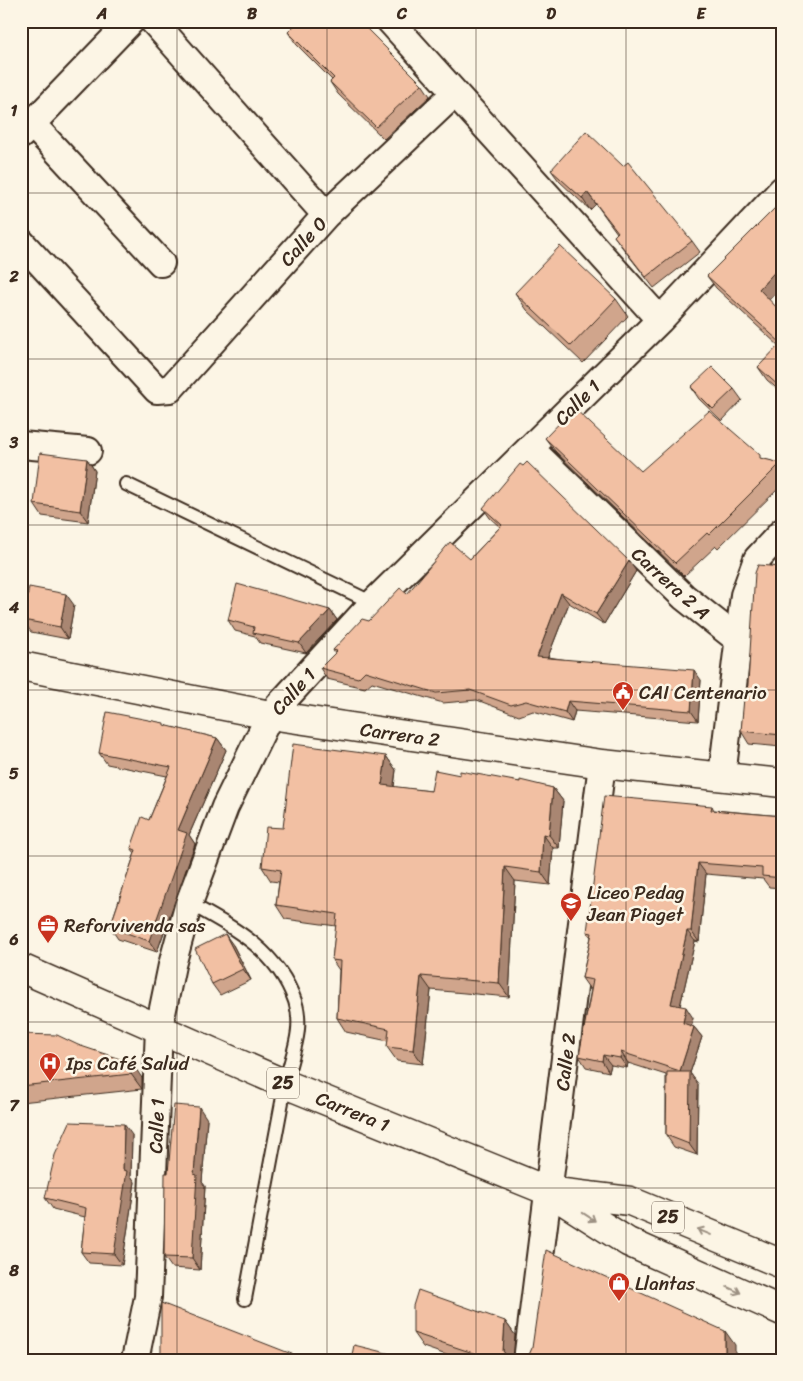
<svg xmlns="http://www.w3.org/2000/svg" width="803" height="1381" viewBox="0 0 803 1381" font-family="Sriracha,sans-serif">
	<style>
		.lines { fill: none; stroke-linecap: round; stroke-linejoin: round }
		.lane-casing { stroke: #3b2a1e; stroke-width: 16 }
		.street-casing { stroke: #3b2a1e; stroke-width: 30 }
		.secondary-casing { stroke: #3b2a1e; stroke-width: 31 }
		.primary-casing { stroke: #3b2a1e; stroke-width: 31 }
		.lane { stroke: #fcf5e5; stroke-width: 12 }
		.street { stroke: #fcf5e5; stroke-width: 26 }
		.secondary { stroke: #fcf5e5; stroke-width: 28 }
		.primary { stroke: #fcf5e5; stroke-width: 28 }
		.wall { fill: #d0a58c; stroke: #3b2a1e }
		.shaded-wall { fill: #a98672; stroke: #3b2a1e }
		.building { fill: #f2c0a3; stroke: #3b2a1e }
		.oneway { stroke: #9c9082 }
		.grid { fill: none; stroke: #3b2a1e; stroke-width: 1; stroke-opacity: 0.55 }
		.labels { text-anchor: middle; stroke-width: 5; stroke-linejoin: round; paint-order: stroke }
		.shield { fill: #fcf5e5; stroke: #75675a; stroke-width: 1 }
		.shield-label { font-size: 18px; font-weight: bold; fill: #3b2a1e }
		.street-label { font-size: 19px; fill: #3b2a1e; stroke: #fcf5e5 }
		.poi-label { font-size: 19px; fill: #3b2a1e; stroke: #fcf5e5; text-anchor: start }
		.neatline { fill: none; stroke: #3b2a1e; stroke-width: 2 }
		.grid-label { font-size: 16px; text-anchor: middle; font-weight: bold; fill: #3b2a1e }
	</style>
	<rect width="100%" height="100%" fill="#fcf5e5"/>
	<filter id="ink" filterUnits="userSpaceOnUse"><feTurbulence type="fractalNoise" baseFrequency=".02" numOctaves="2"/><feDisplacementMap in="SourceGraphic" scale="10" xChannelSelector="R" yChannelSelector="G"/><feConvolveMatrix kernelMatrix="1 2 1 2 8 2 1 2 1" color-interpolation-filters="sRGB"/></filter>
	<g filter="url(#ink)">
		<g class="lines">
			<g class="lane-casing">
				<path id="lane" d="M 126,484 L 373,603
					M 189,903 C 234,928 277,950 295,1001 C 305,1031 290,1057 285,1086 C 272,1157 259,1228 245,1299"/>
			</g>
			<g class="street-casing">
				<path id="street" d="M 153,21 L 326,215
					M 390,21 L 660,320
					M 32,124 L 161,263
					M 21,135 L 131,21
					M 21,242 L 157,390 L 170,389 L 326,215 L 455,93
					M 21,445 L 88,451
					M 531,449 L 684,597 L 737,639
					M 722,776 L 744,595 L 757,559 L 782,532
					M 135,1360 L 148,1297 L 159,1028 L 172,965 L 189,903 L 225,807 L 270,715 L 373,603 L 660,320 L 782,190
					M 527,1360 L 602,764"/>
			</g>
			<g class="secondary-casing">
				<path id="secondary" d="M 21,666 L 270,715 L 602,764 L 782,783"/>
			</g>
			<g class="primary-casing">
				<path id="primary" d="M 21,968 L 285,1084 L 548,1191 L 628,1242 L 782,1311
					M 555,1192 L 630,1201 L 782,1264"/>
			</g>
			<use href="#lane" class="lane"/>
			<use href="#street" class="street"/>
			<use href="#secondary" class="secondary"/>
			<use href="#primary" class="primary"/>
		</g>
		<path class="wall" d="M 288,32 L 422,84 L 430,96 L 384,139 L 338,94 L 330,82 L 332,80 L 296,44 Z
			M 551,170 L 692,241 L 700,252 L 654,288 L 622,247 L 614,236 L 617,233 L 596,204 L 590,210 L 559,181 Z
			M 775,208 L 769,300 L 782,313 L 782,393 L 767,380 L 758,367 L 779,346 L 716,288 L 707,276 Z
			M 515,293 L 616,299 L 628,316 L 583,363 L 527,310 Z
			M 691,387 L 734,389 L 742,400 L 722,421 L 699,399 Z
			M 545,438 L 641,471 L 762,459 L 781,463 L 782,464 L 782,485 L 718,548 L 716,546 L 684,576 L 555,451 Z
			M 87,459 L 95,471 L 88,522 L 42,516 L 34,504 Z
			M 483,508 L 636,571 L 604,624 L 569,603 L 548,657 L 701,680 L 698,721 L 575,711 L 572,722 L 533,711 L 519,716 L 477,700 L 443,703 L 372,682 L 365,688 L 327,679 L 320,668 L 335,654 L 333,650 L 369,621 L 407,594 L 470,559 L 500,527 L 490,518 Z
			M 782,567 L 782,747 L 749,744 L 741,731 L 747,699 Z
			M 74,605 L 68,639 L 31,632 L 23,620 Z
			M 330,610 L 337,620 L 306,653 L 260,643 L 255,636 L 235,631 L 228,620 Z
			M 166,726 L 217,738 L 226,750 L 189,835 L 195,844 L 157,952 L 118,939 L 110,927 L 135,853 L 131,848 L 149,820 L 167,776 L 107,764 L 99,753 Z
			M 386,756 L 396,770 L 394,787 L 431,791 L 460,775 L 520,782 L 553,788 L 563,801 L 559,848 L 553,848 L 550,885 L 515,881 L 509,997 L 431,990 L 423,1064 L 397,1061 L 387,1047 L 388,1041 L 346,1032 L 337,1018 L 339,970 L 332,960 L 336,926 L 285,919 L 276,905 L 279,882 L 271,881 L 262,867 L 283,828 Z
			M 712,806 L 714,810 L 782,816 L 782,888 L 769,887 L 763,879 L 706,874 L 699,942 L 695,941 L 680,1006 L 693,1018 L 691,1026 L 694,1027 L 702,1037 L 690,1073 L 698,1084 L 697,1155 L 674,1147 L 666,1135 L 666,1075 L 628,1063 L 627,1068 L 611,1065 L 609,1072 L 586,1067 L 579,1056 L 591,989 L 589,988 L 582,978 L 591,937 L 587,932 Z
			M 233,945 L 251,980 L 220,995 L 212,984 Z
			M 21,1034 L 142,1078 L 142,1089 L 21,1102 Z
			M 207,1119 L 202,1182 L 205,1186 L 200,1270 L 172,1268 L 164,1257 L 168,1173 Z
			M 132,1135 L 131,1176 L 135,1182 L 122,1265 L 89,1263 L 81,1252 L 85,1217 L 53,1209 L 45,1198 Z
			M 505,1321 L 515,1335 L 513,1360 L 461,1360 L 423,1347 L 413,1333 Z"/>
		<path class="shaded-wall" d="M 587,192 L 596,204 L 590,210 L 582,198 Z
			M 782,264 L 782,286 L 768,301 L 759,289 Z
			M 87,459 L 95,471 L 88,522 L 80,511 Z
			M 629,561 L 636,571 L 604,624 L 596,614 Z
			M 561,593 L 569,603 L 544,667 L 537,657 Z
			M 66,594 L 74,605 L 68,639 L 60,627 Z
			M 330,610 L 337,620 L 306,653 L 299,643 Z
			M 694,670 L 701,680 L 698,721 L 691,711 Z
			M 568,701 L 575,711 L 572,722 L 565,712 Z
			M 217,738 L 226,750 L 189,835 L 195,844 L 157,952 L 149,941 L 178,830 Z
			M 386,756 L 396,770 L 392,799 L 382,785 Z
			M 553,788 L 563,801 L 559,848 L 549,835 Z
			M 543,834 L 553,848 L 550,885 L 541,872 Z
			M 698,863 L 706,874 L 699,942 L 691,931 Z
			M 505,867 L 515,881 L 509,997 L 499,983 Z
			M 687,931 L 695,941 L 678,1015 L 671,1004 Z
			M 225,934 L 233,945 L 251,980 L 243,969 Z
			M 421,976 L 431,990 L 423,1064 L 413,1050 Z
			M 686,1007 L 693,1018 L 690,1034 L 683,1023 Z
			M 694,1027 L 702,1037 L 690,1073 L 698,1084 L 697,1155 L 689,1144 L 688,1081 L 680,1071 Z
			M 621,1052 L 628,1063 L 627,1068 L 620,1058 Z
			M 603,1055 L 611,1065 L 609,1072 L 602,1061 Z
			M 132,1063 L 142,1078 L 142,1089 L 131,1074 Z
			M 199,1107 L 207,1119 L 202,1182 L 205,1186 L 200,1270 L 192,1258 L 194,1174 Z
			M 124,1124 L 132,1135 L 131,1176 L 135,1182 L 122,1265 L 114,1254 L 123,1170 Z
			M 505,1321 L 515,1335 L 513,1360 L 509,1360 L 503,1351 Z
			M 725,1331 L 735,1345 L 735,1360 L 725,1360 Z"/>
		<path class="building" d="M 299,21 L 359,21 L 422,84 L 376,127 L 330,82 L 334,78 L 288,32 Z
			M 586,131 L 623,166 L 628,162 L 692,241 L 646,277 L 614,236 L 618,232 L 587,192 L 582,198 L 551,170 Z
			M 782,200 L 782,264 L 759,289 L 782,313 L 782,389 L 758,367 L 781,343 L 707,276 L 775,208 Z
			M 560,246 L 616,299 L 571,346 L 515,293 Z
			M 712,367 L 734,389 L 713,409 L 691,387 Z
			M 574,408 L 641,471 L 709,411 L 760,455 L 760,458 L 781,463 L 709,535 L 707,533 L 675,563 L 545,438 Z
			M 40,453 L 87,459 L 80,511 L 34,504 Z
			M 527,462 L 629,561 L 596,614 L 561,593 L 537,657 L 694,670 L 691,711 L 568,701 L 565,712 L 526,701 L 511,705 L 470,690 L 436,693 L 365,671 L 358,678 L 320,668 L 337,651 L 333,650 L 362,619 L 369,621 L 400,588 L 407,594 L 450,542 L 470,559 L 502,525 L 483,508 L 520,464 L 523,466 Z
			M 758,565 L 782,567 L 782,735 L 741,731 L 744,698 L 747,699 L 755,573 Z
			M 237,584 L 330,610 L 299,643 L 253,633 L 254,627 L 228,620 Z
			M 29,587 L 66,594 L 60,627 L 23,620 Z
			M 107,712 L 164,723 L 164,725 L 217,738 L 178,830 L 187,833 L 149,941 L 110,927 L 136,850 L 131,848 L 142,817 L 149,820 L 171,767 L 99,753 Z
			M 293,744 L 386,756 L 382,785 L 431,791 L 435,770 L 460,775 L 460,771 L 520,782 L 520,780 L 553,788 L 549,835 L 543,834 L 541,872 L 505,867 L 499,983 L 421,976 L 413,1050 L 387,1047 L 389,1029 L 337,1018 L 340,961 L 332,960 L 337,914 L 276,905 L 281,870 L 262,867 L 266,827 L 283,828 Z
			M 604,796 L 712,806 L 711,810 L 782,816 L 782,878 L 762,876 L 762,868 L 698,863 L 691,931 L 687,931 L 671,1004 L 686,1007 L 683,1023 L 694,1027 L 680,1071 L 621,1052 L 620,1058 L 603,1055 L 602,1061 L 579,1056 L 593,980 L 582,978 L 592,933 L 587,932 Z
			M 225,934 L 243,969 L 212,984 L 195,949 Z
			M 21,1034 L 57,1035 L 78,1045 L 132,1063 L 131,1074 L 21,1086 Z
			M 667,1072 L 690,1072 L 689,1144 L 666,1135 Z
			M 174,1105 L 199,1107 L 194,1174 L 197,1175 L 192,1258 L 164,1257 L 165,1173 L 168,1173 Z
			M 70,1122 L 124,1124 L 123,1170 L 127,1171 L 114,1254 L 81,1252 L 86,1208 L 45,1198 L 55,1155 Z
			M 546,1250 L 725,1331 L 725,1360 L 521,1360 L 523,1359 L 529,1355 L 532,1348 Z
			M 418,1290 L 505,1321 L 503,1351 L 508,1358 L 513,1360 L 494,1360 L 413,1333 L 413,1306 Z
			M 161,1303 L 307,1360 L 161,1360 Z
			M 354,1345 L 415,1360 L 351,1360 Z"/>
		<defs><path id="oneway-shaft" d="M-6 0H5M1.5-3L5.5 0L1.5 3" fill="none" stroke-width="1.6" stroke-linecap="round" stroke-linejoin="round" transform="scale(1.25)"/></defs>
		<g class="oneway">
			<use href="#oneway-shaft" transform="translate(589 1217) rotate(33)"/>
			<use href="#oneway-shaft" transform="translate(704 1232) rotate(-157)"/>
			<use href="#oneway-shaft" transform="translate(734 1290) rotate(24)"/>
		</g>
	</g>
	<path class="grid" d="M 177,21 L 177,1360M 327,21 L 327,1360M 476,21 L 476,1360M 626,21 L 626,1360M 21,193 L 782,193M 21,359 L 782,359M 21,525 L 782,525M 21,690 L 782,690M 21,856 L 782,856M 21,1022 L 782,1022M 21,1188 L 782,1188"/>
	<defs>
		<g id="civic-pin" transform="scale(1.125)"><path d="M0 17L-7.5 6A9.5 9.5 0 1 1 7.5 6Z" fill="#c8321e" stroke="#fcf5e5"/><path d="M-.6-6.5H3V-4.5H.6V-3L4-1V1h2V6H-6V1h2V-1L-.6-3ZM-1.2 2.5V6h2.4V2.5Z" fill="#fff"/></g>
		<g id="school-pin" transform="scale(1.125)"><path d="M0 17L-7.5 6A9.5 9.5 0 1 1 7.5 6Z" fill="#c8321e" stroke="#fcf5e5"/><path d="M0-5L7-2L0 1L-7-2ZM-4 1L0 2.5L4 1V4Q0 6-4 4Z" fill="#fff"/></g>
		<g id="office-pin" transform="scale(1.125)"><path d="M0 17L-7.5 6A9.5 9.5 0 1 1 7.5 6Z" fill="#c8321e" stroke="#fcf5e5"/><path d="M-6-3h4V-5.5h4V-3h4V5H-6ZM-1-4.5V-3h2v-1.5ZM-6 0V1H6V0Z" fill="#fff"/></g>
		<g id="hospital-pin" transform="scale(1.125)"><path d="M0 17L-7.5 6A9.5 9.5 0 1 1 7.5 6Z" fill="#c8321e" stroke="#fcf5e5"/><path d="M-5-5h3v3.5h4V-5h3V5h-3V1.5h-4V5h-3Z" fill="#fff"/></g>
		<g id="shop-pin" transform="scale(1.125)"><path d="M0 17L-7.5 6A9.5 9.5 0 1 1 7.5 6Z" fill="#c8321e" stroke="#fcf5e5"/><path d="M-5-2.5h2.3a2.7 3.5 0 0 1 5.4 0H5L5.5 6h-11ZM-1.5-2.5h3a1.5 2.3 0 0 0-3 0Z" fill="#fff"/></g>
	</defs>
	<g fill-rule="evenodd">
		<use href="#civic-pin" x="623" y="692"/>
		<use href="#school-pin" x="571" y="903"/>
		<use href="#office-pin" x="48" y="925"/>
		<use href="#hospital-pin" x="50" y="1063"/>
		<use href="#shop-pin" x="619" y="1283"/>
	</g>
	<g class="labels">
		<g class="shield">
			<rect x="267" y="1067.5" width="32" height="31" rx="4"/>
			<rect x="652" y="1201.5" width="32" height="31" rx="4"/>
		</g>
		<g class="shield-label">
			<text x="283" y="1089">25</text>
			<text x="668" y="1223">25</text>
		</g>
		<g class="street-label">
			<text transform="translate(303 241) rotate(-48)" y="7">Calle 0</text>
			<text transform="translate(577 402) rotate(-45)" y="7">Calle 1</text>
			<text transform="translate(671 583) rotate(42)" y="7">Carrera 2 A</text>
			<text transform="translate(293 691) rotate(-48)" y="7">Calle 1</text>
			<text transform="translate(400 734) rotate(8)" y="7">Carrera 2</text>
			<text transform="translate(565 1062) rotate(-83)" y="7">Calle 2</text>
			<text transform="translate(353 1111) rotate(22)" y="7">Carrera 1</text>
			<text transform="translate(156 1126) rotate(-88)" y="7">Calle 1</text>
		</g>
		<g class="poi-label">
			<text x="639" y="699">CAI Centenario</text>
			<text x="587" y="899">Liceo Pedag<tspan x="587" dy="22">Jean Piaget</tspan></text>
			<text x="64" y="932">Reforvivenda sas</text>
			<text x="66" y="1070">Ips Café Salud</text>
			<text x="635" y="1290">Llantas</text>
		</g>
	</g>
	<rect width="803" height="1381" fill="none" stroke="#fcf5e5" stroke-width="55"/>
	<rect x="28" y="28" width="748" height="1326" class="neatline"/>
	<g class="grid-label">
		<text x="102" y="19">A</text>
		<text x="252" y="19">B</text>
		<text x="402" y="19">C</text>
		<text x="551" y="19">D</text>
		<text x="701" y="19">E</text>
		<text x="14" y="116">1</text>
		<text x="14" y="282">2</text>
		<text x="14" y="448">3</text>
		<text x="14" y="613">4</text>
		<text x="14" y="779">5</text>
		<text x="14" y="945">6</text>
		<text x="14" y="1111">7</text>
		<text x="14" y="1276">8</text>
	</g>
</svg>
